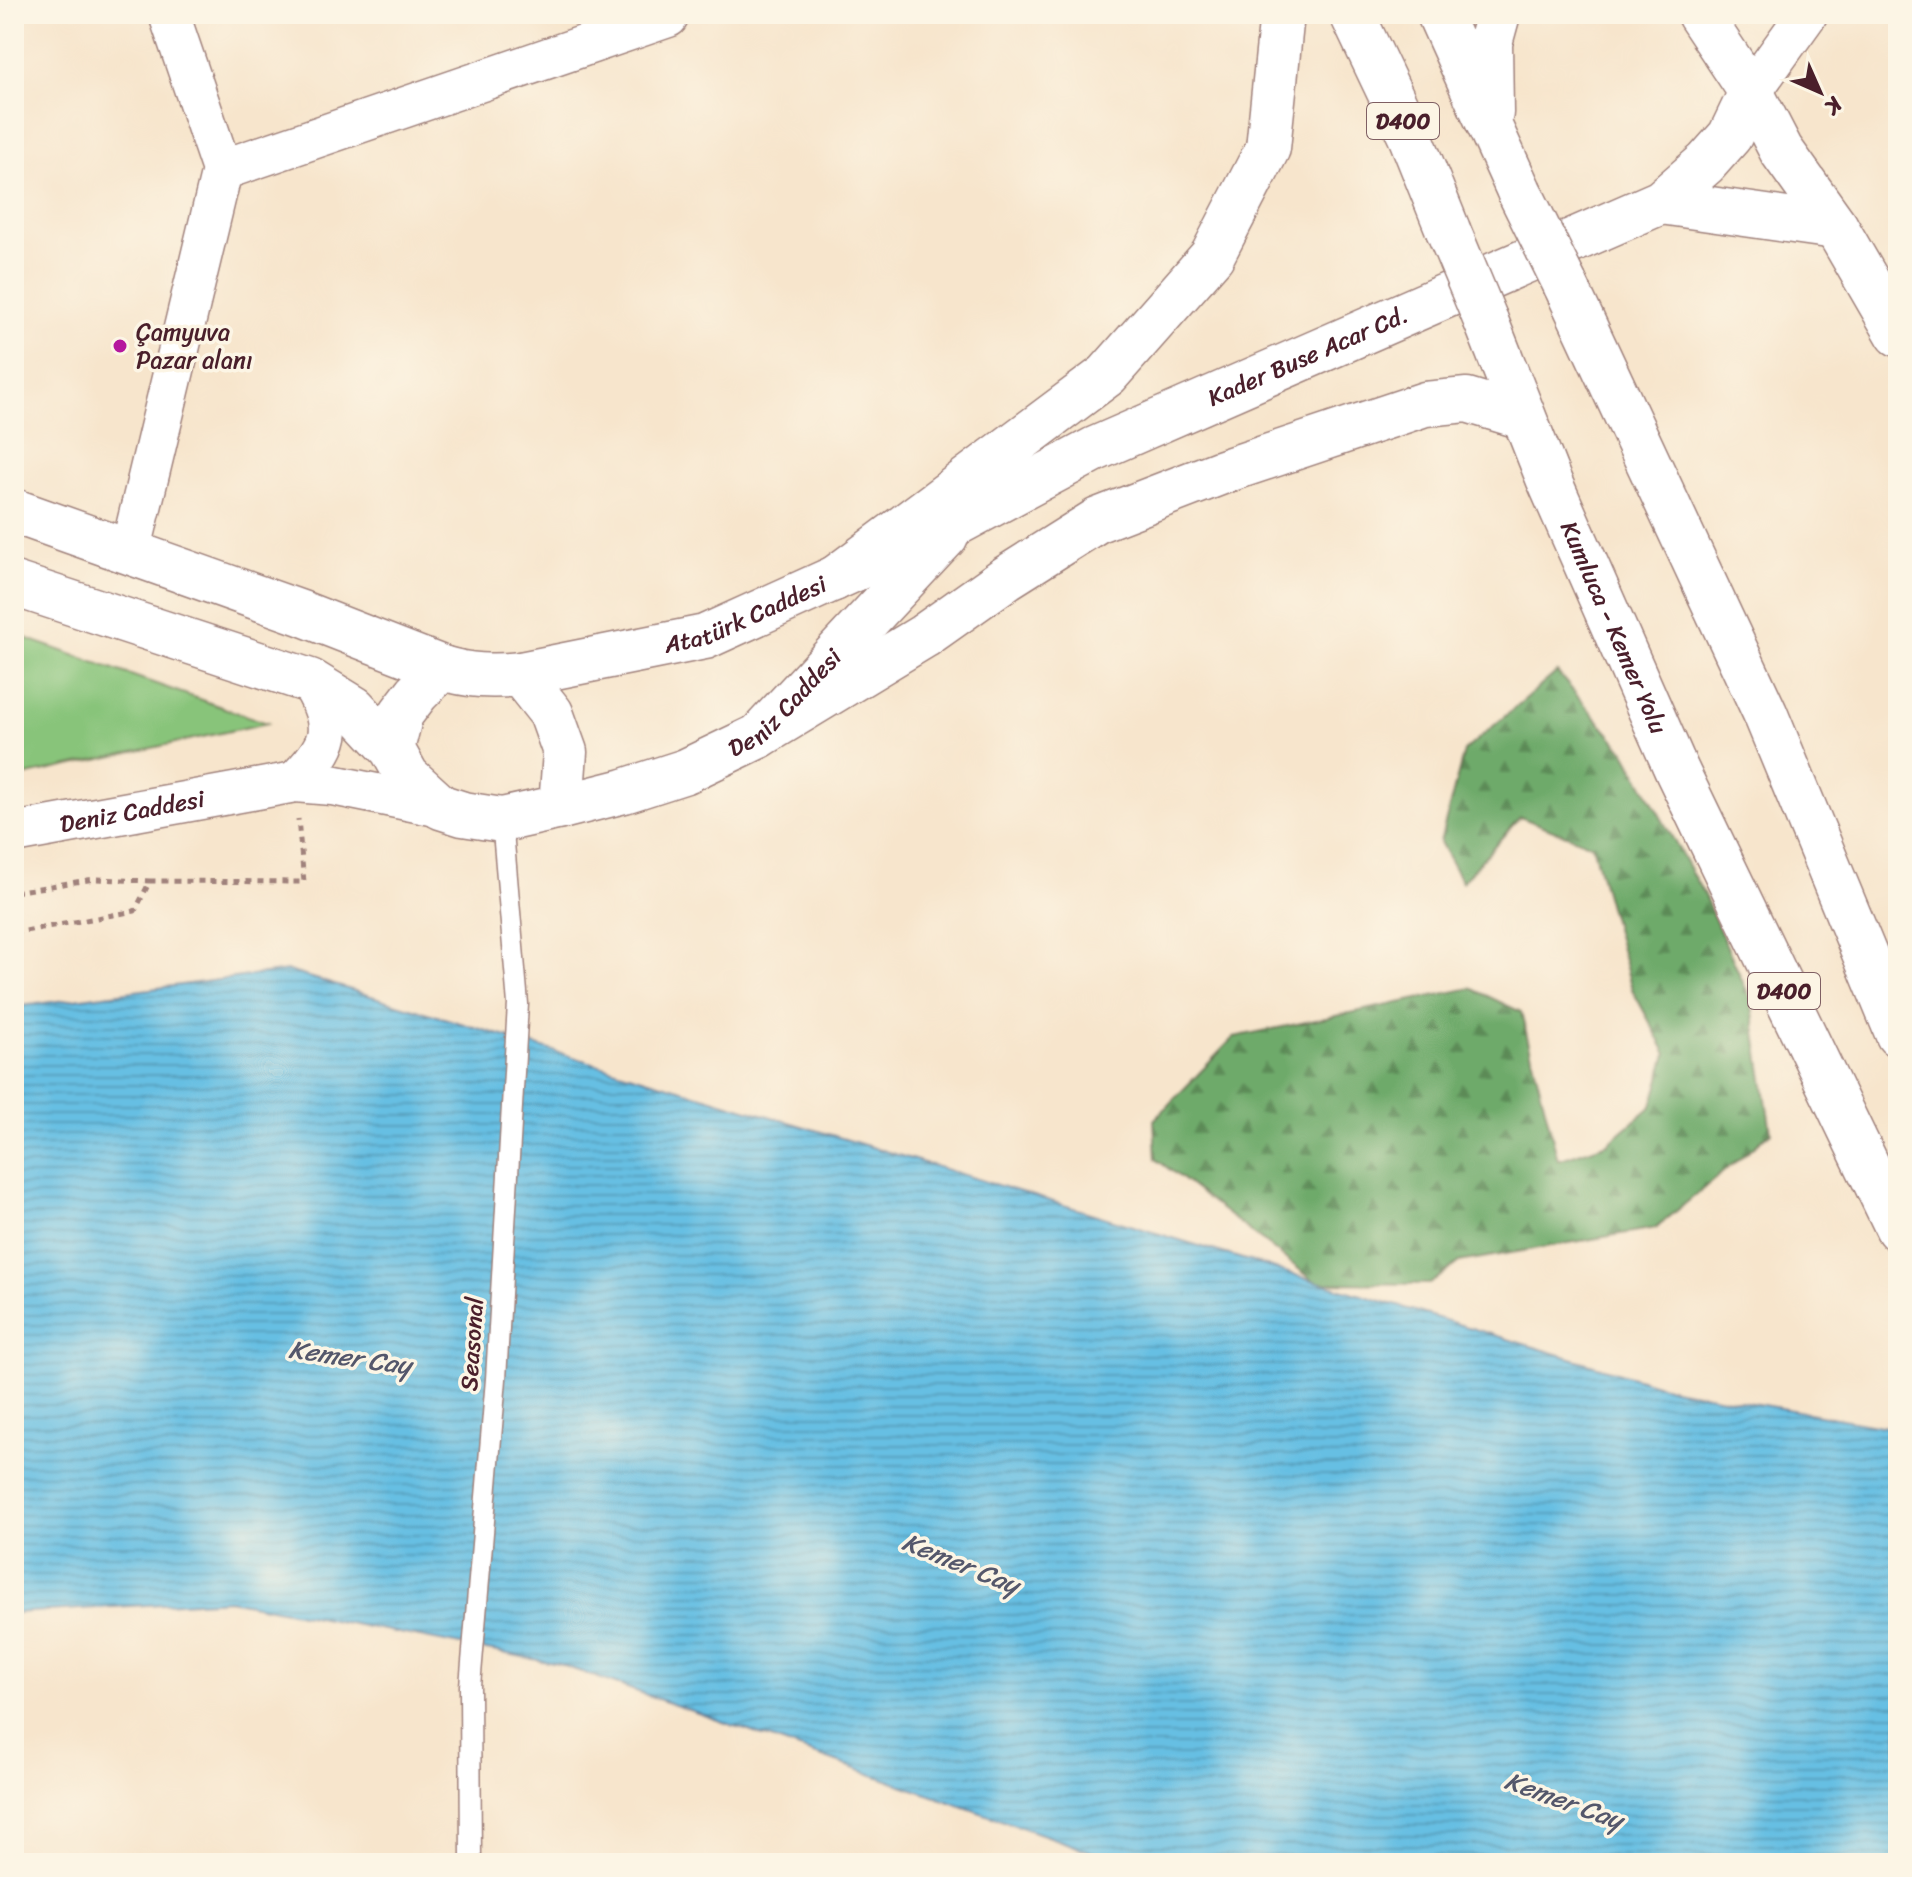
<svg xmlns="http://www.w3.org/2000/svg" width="1912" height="1877" viewBox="0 0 1912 1877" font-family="Sriracha,sans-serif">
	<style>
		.forest { fill: url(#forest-firs); stroke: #5c644a; stroke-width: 2 }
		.green { fill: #88c47a; stroke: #697252; stroke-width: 2 }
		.water { fill: url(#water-rules); stroke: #586f87; stroke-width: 2 }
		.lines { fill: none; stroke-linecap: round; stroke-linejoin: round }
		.lane-casing { stroke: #a0827c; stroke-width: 23 }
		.street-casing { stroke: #a0827c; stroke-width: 43 }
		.secondary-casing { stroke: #a0827c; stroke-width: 47 }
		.highway-casing { stroke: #a0827c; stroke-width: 47 }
		.path { stroke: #a0827c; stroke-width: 5; stroke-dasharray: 6 6; stroke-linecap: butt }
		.lane { stroke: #fff; stroke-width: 20 }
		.street { stroke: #fff; stroke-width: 40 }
		.secondary { stroke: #fff; stroke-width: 44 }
		.highway { stroke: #fff; stroke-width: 44 }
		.highway-bridge-casing { stroke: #a0827c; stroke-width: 47; stroke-linecap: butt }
		.highway-bridge { stroke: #fff; stroke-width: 44 }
		.poi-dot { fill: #b5179e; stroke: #fcf5e5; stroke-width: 3 }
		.labels { text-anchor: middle; stroke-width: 7; stroke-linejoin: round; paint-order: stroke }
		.shield { fill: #fcf5e5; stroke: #7f5f63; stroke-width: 2 }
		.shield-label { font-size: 22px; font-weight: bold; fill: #4a1f2b }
		.poi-label { font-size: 24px; fill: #4a1f2b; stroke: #fcf5e5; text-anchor: start }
		.street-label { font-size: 24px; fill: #4a1f2b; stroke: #fcf5e5 }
		.water-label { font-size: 26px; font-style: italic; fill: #54576b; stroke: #fcf5e5 }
	</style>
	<defs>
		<pattern id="forest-firs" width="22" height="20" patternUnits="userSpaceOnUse" patternTransform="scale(2)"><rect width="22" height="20" fill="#6eaa6a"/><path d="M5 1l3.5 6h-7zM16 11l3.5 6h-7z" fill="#5c8a57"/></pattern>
		<pattern id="water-rules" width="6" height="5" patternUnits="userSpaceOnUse" patternTransform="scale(2)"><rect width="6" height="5" fill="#66bfe3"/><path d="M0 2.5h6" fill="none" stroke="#569bb8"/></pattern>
	</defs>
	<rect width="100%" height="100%" fill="#fcf5e5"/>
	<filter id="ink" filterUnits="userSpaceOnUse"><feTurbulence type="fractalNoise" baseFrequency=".0125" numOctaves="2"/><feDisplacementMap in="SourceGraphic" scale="16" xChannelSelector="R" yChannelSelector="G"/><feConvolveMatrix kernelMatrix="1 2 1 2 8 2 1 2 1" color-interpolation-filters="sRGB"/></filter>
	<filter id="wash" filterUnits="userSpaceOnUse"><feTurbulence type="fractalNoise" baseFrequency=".006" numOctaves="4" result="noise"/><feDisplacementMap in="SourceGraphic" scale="32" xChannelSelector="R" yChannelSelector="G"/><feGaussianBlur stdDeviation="1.8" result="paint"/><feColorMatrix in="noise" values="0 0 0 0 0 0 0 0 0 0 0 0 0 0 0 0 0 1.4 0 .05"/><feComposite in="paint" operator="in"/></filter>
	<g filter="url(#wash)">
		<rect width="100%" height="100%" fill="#f7e5cc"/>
		<path class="forest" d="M 1557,672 L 1625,752 L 1703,893 L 1751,1000 L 1771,1132 L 1656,1228 L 1459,1262 L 1430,1284 L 1317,1283 L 1156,1159 L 1154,1120 L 1234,1037 L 1471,988 L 1521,1012 L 1558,1160 L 1608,1143 L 1652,1106 L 1667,1054 L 1632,989 L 1592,845 L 1520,817 L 1462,882 L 1440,842 L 1464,751 Z"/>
		<path class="green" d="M 14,634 L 267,723 L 14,778 Z"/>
		<path class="water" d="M 288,971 L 1673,1389 L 1898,1429 L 1898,1863 L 1123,1863 L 559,1664 L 229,1600 L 14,1613 L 14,1007 Z"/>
	</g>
	<g filter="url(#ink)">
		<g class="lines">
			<g class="lane-casing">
				<path id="lane" d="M 471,1863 L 470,1686 L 496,1379 L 518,1004 L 502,820"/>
			</g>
			<g class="street-casing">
				<g id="street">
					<path d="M 1751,92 L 1807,14"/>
					<path d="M 222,170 L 668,17 L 667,14"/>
					<path d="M 130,553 L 222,170 L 169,14"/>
					<path d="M 295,782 C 332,745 339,728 310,681"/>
					<path id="s1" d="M 14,833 L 295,782 L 332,785 L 441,807"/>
				</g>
			</g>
			<g class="secondary-casing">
				<g id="secondary">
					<path d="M 1751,92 L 1781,150 L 1836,227 L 1898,334"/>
					<path d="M 1661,202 L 1836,227"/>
					<path d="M 14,511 L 301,613 L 442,668"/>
					<path d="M 14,584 L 310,681 L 354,708 L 392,749 L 407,776 L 441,807 L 463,814 L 502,820 L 561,807 L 565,752 L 551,713 L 520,674 C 492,677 469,676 442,668 L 417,693 L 401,714 L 392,749"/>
					<path id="s2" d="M 520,674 L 705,637 L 959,522 L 1095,449 L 1661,202 L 1706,163 L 1730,136 L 1751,92"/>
					<path id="s3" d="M 561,807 L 624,791 L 686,771 L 759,736 L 946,536"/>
				</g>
			</g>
			<g class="highway-casing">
				<g id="highway">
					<path d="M 1352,14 L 1411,138 L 1448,230"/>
					<path d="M 1439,14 L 1519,191"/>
					<path d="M 1699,14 L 1751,92"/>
					<path d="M 1491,113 L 1490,43 L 1498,14"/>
					<path d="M 1565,284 L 1765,713 L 1898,1035"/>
					<path id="s4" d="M 1486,321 L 1548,478 L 1677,771 L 1898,1229"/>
					<path d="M 834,579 L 1107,375 L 1212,256 L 1268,148 L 1282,14"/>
					<path d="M 759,736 L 924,636 L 1006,578 L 1098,520 L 1222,472 L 1425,404 L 1467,400 L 1523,417"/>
				</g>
			</g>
			<path class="path" d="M 14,892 L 94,879 L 150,881
				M 14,933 L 135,911 L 150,881 L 304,882 L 298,819"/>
			<use href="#lane" class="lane"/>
			<use href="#street" class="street"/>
			<use href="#secondary" class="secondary"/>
			<use href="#highway" class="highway"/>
			<g class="highway-bridge-casing">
				<path id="highway-bridge" d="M 1519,191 L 1565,284
					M 1448,230 L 1486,321"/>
			</g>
			<use href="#highway-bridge" class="highway-bridge"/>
		</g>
	</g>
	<circle class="poi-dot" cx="120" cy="346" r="8"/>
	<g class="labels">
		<g class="shield">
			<rect x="1367" y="103" width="72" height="36" rx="6"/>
			<rect x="1748" y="973" width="72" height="36" rx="6"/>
		</g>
		<g class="shield-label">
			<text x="1403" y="129">D400</text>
			<text x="1784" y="999">D400</text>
		</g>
		<g class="poi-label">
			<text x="136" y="340">Çamyuva<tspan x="136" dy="28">Pazar alanı</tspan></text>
		</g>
		<g class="street-label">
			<text dy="8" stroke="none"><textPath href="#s2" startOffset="854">Kader Buse Acar Cd.</textPath></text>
			<text dy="8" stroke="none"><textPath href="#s2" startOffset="234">Atatürk Caddesi</textPath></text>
			<text dy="8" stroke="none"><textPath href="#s4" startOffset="332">Kumluca - Kemer Yolu</textPath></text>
			<text dy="8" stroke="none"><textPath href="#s3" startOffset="252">Deniz Caddesi</textPath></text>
			<text dy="8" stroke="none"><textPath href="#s1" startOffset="120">Deniz Caddesi</textPath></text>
			<text transform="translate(472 1344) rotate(-86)" y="8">Seasonal</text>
		</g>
		<g class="water-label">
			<text transform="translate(350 1357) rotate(8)" y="9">Kemer Cay</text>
			<text transform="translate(961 1563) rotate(22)" y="9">Kemer Cay</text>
			<text transform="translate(1564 1800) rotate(20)" y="9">Kemer Cay</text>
		</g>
	</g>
	<rect width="1912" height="1877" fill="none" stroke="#fcf5e5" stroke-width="48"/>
	<g transform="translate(1820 92) rotate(135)" stroke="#fcf5e5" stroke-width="6" paint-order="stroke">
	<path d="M0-6L14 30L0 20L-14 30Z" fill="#4a1f2b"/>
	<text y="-12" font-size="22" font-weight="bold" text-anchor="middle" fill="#4a1f2b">K</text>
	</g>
</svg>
